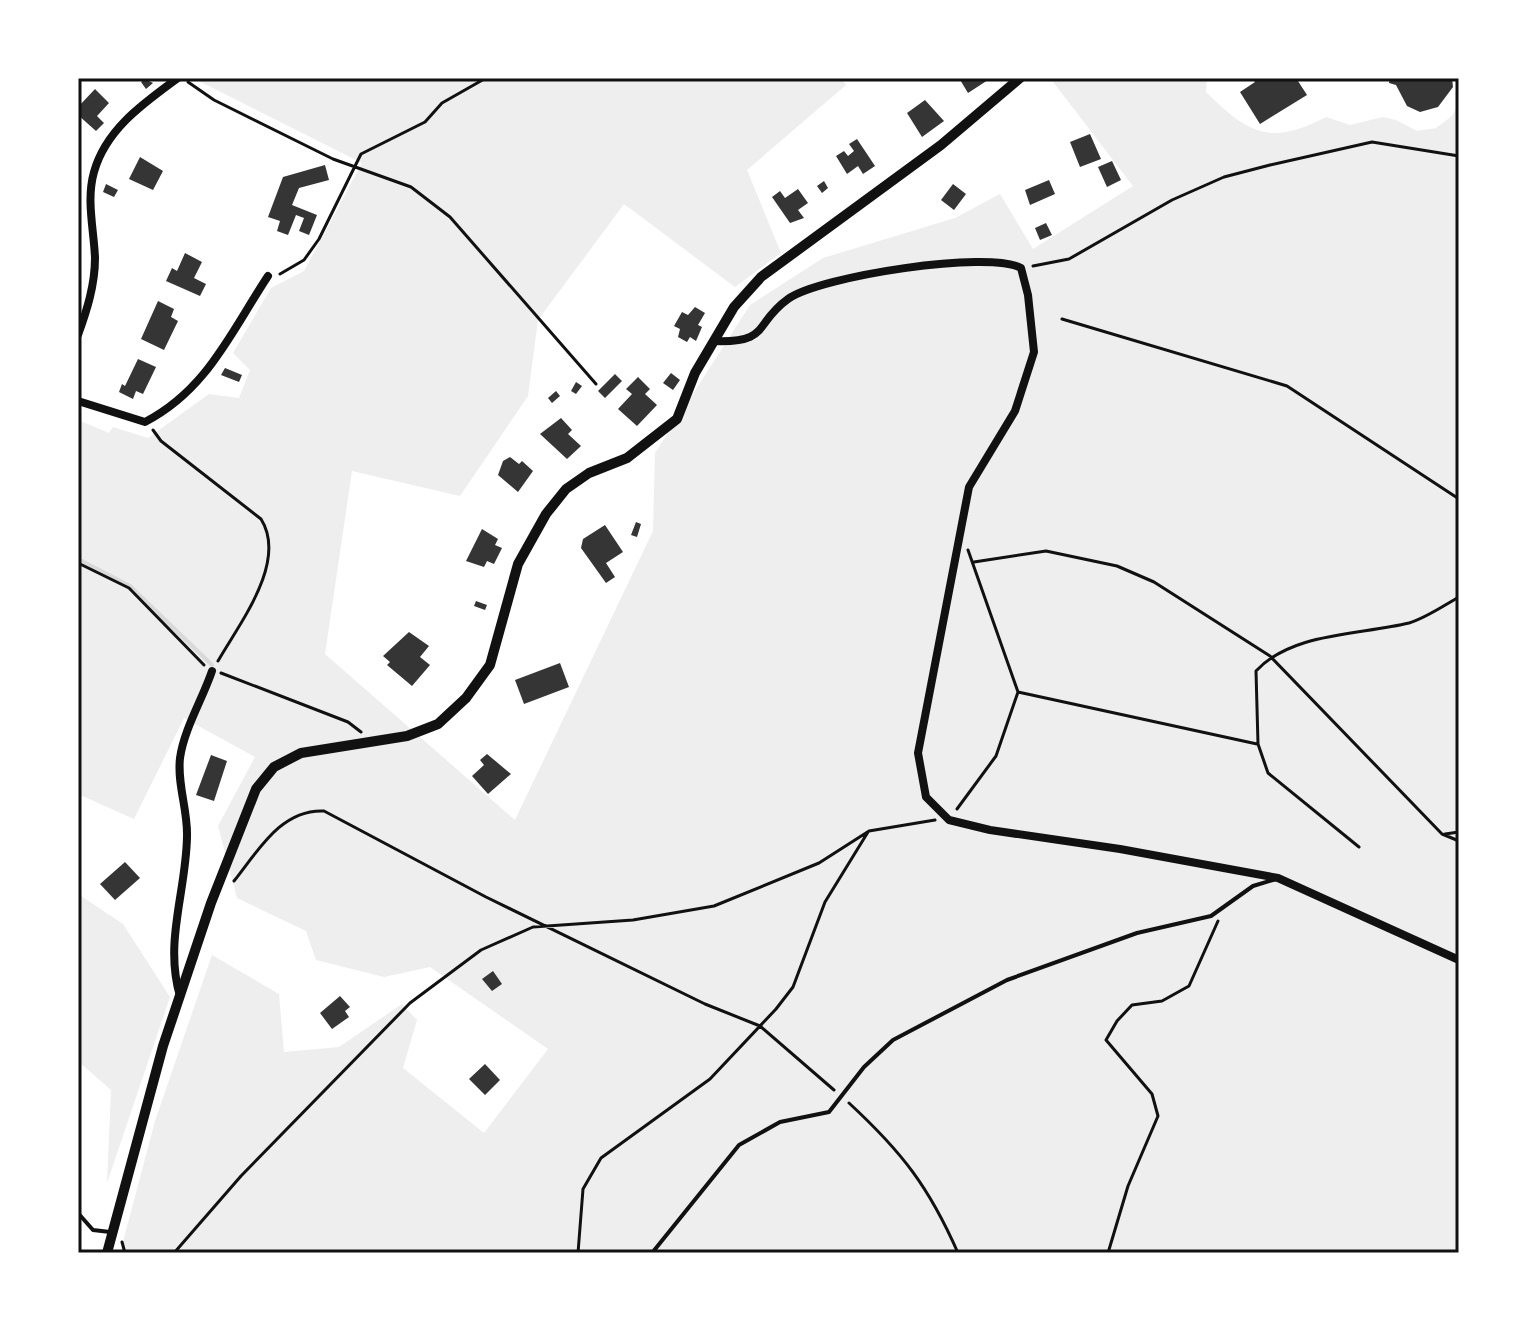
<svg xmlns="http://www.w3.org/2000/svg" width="1537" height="1331" viewBox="0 0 1537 1331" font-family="Figtree,sans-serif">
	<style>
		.green { fill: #eee }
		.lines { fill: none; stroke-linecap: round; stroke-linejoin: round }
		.stream { stroke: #d9d9d9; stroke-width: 4 }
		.building { fill: #353535 }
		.path { stroke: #111; stroke-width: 3 }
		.service { stroke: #111; stroke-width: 4 }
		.minor { stroke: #111; stroke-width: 8 }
		.tertiary { stroke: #111; stroke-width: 10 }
		.neatline { fill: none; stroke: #111; stroke-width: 3 }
	</style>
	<rect width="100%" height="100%" fill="#fff"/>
	<path class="green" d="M 193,78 L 841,78 L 846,85 L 747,170 L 781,253 L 735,287 L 624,204 L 538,320 L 528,396 L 460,496 L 352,471 L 325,654 L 515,820 L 653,531 L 655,453 L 750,305 L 823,258 L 955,218 L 1000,194 L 1033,249 L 1133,186 L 1050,78 L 1207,78 L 1206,92 C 1248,134 1271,146 1326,117 L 1350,125 L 1383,117 L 1396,120 L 1417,131 L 1436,128 L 1452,116 L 1459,102 L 1459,1253 L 120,1253 L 155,1121 L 212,955 L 279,994 L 284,1052 L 339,1047 L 402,1004 L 417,1020 L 403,1068 L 484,1133 L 548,1049 L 430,967 L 384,977 L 316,960 L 306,931 L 237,898 L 218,826 L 255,757 L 184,718 L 134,819 L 78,794 L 78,420 L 109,433 L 113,427 L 148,438 L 209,394 L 239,398 L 250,370 L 233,353 L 271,288 L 304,271 L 362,163 Z
		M 78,894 L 123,924 L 170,997 L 107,1183 L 111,1090 L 78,1061 Z"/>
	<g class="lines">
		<path class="stream" d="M 78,559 L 130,586 L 212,665"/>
	</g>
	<path class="building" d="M 959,78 L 986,78 L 988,80 L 968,93 Z
		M 1252,78 L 1296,78 L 1307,95 L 1260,124 L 1240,92 L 1255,82 Z
		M 1390,78 L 1452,78 L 1453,87 L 1438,107 L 1420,112 L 1407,106 L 1396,85 L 1389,83 Z
		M 145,79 L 153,83 L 146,89 L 141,82 Z
		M 95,89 L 109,103 L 97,116 L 104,123 L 96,131 L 78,115 L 78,107 Z
		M 925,100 L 944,121 L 922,137 L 907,113 Z
		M 1090,134 L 1101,159 L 1080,167 L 1070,142 Z
		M 857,139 L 875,166 L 863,174 L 858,166 L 847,174 L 836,156 L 844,151 L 848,156 L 854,151 L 849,144 Z
		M 140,157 L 163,171 L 153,190 L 129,179 Z
		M 1112,161 L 1121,180 L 1107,187 L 1098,167 Z
		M 325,165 L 329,180 L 299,188 L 292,205 L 317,215 L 309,235 L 299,231 L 304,218 L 296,215 L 288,235 L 277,231 L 280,221 L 268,217 L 283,177 Z
		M 1049,180 L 1055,194 L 1030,205 L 1025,190 Z
		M 824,181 L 828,188 L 822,193 L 817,186 Z
		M 106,184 L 118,190 L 114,197 L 103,192 Z
		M 953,184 L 966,194 L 954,210 L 941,200 Z
		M 798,189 L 808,203 L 798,210 L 804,218 L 790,223 L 772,197 L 780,191 L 785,198 Z
		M 1046,223 L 1052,235 L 1040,240 L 1035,228 Z
		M 185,253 L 202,262 L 194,278 L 206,284 L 200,296 L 166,281 L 172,268 L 177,271 Z
		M 158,301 L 174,309 L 171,317 L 178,321 L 164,350 L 141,339 Z
		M 695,307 L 705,313 L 698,325 L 702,327 L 696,341 L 690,337 L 687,342 L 678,337 L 680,329 L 674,326 L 682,312 L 688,315 Z
		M 138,359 L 156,367 L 143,394 L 136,391 L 133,399 L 119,392 L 122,384 L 125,386 Z
		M 225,368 L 242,375 L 239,382 L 221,375 Z
		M 671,373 L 680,380 L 673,390 L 663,383 Z
		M 615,374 L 622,381 L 605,398 L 598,391 Z
		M 638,377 L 650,389 L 645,394 L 657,405 L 637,426 L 618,409 L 632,394 L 626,389 Z
		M 576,382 L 582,386 L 576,394 L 571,391 Z
		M 556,391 L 560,396 L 552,403 L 548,398 Z
		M 561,418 L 572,430 L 568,434 L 581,446 L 567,459 L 540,434 Z
		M 510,457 L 519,464 L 522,461 L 533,471 L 518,492 L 498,475 L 503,461 Z
		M 636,522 L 641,524 L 637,537 L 631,535 Z
		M 605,525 L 623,552 L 606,563 L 615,577 L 606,583 L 581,548 L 583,539 Z
		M 482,529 L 498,539 L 495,545 L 502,548 L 494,564 L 487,561 L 484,567 L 466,561 Z
		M 476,601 L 487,605 L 485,610 L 474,606 Z
		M 409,632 L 429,646 L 420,657 L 430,665 L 412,686 L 387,665 L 390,662 L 383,656 Z
		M 560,663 L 569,687 L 524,704 L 515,680 Z
		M 487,754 L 511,774 L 488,794 L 472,776 L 484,765 L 480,760 Z
		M 211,755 L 227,761 L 214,801 L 196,795 Z
		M 125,862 L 140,878 L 115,900 L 100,884 Z
		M 493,971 L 502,984 L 492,991 L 482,979 Z
		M 340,996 L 350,1007 L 345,1011 L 349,1017 L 332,1029 L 320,1013 Z
		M 485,1064 L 500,1080 L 485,1095 L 469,1079 Z"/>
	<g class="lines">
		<path class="path" d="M 188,82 L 214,100 L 333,159 L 411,187 L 450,217 L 596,384
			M 1033,266 L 1069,259 L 1172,200 L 1224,177 L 1270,165 L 1372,142 L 1459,156
			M 280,274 L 304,260 L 319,239 L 361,154 L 425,122 L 442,103 L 486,78
			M 1062,319 L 1287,386 L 1459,499
			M 153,430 L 161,441 L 261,519 C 288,562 239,624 218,661
			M 974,562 L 1046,551 L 1117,566 L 1154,582 L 1270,656 L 1442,834 L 1459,841
			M 78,563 L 129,588 L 204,665
			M 221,673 L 348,722 L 361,732
			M 1018,692 L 1257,744
			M 957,809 L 996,756 L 1018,692 L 968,550
			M 1445,834 L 1459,832
			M 1359,847 L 1268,773 L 1258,744 L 1256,671 C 1292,632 1360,635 1409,623 C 1426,618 1443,606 1459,597
			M 234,881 C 258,851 281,809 324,811 L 486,897 L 705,1004 L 760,1026 L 834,1090
			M 849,1103 C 902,1152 929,1187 958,1253
			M 122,1242 L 125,1253
			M 174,1253 L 241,1176 L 410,1003 L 481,950 L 533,927 L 633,920 L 714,906 L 819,863 L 869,831 L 935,820
			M 578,1253 L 583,1189 L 601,1158 L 710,1079 L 776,1009 L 793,987 L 825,902 L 868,832
			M 1108,1253 L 1128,1186 L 1158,1116 L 1152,1094 L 1106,1040 L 1117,1021 L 1132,1005 L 1162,1001 L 1189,986 L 1218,921"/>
		<path class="service" d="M 78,1213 L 93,1230 L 110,1232
			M 652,1253 L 739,1145 L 780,1122 L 829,1112 L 864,1067 L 893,1040 L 1007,980 L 1137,933 L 1211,916 L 1253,886 L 1276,879"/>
		<path class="minor" d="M 78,335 C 87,310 95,285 95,258 C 94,230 86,200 94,172 C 106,129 144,103 178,78
			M 714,341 C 771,343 753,324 788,299 C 820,276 989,250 1021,268 L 1028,295 L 1034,352 L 1015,411 L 969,487 L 918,753 L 926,797 L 949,820 L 990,830 L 1120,849 L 1278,878 L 1459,960
			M 78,401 L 145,422 C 207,390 231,332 268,276
			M 180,996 C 164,942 186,892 187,837 C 188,810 177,785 180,758 C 184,729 203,698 212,671"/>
		<path class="tertiary" d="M 107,1253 L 163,1046 L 211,903 L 256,789 L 274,767 L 301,753 L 407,736 L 438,724 L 466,698 L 490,665 L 518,564 L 546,514 L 566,489 L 589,473 L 627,458 L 677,419 L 695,373 L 734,307 L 761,277 L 941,145 L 1020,78"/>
	</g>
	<rect width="1537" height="1331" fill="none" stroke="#ffffff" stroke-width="160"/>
	<rect x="80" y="80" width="1377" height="1171" class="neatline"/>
</svg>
